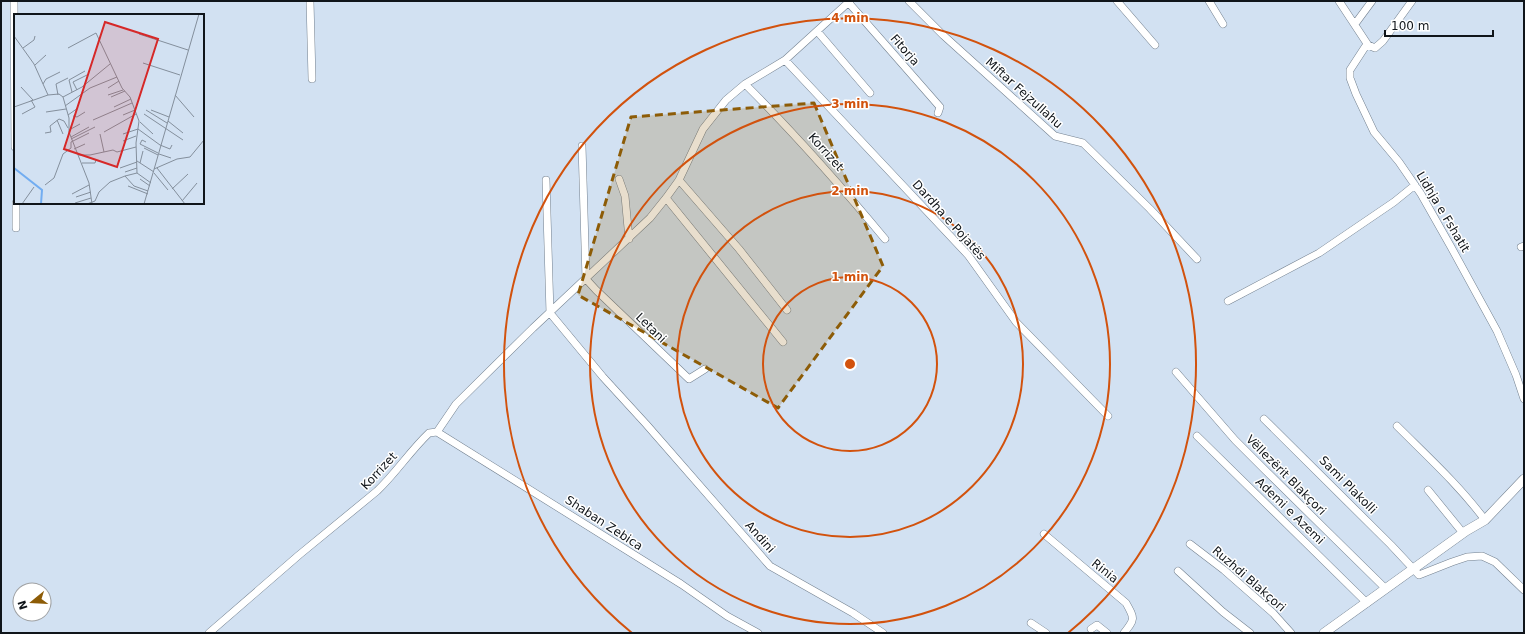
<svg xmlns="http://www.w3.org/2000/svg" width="1525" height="634" viewBox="0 0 1525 634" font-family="'DejaVu Sans',sans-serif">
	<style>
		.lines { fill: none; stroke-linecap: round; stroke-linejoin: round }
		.minor-casing { stroke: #73808f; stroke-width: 8 }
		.tertiary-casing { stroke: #73808f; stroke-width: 10 }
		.minor { stroke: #fff; stroke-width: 7 }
		.tertiary { stroke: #fff; stroke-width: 9 }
		.marked { fill: #8d5c07; fill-opacity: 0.2; stroke: #8d5c07; stroke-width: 3; stroke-dasharray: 8 5; stroke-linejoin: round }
		.ring { fill: none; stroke: #d2520d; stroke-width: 2 }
		.labels { text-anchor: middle; stroke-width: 3; stroke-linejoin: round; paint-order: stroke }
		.street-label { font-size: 12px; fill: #10151a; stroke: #fff }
		.inset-river { fill: none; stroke: #72adf1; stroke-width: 2 }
		.inset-road { fill: none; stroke: #848f9c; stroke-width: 1 }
		.view { fill: #d62828; fill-opacity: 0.15; stroke: #d62828; stroke-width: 2 }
		.inset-edge { fill: none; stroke: #10151a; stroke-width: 2 }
		.centre { fill: #d2520d; stroke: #fff; stroke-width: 2 }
		.ring-label { font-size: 12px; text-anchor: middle; font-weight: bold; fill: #d2520d; stroke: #fff; stroke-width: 3; stroke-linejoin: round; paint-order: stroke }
	</style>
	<rect width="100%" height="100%" fill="#d2e1f2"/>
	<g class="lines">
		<g class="minor-casing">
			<path id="minor" d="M 14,1 L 15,147
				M 310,1 L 312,79
				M 909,1 L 943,35 L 1055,136 L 1083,143 L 1150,209 L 1197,259
				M 1117,1 L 1155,45
				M 1209,1 L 1223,24
				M 1339,1 L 1368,45 L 1375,48 L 1383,41 L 1412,1
				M 848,2 L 940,107 L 938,113
				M 1355,24 L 1372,1
				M 817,31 L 870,93
				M 1368,45 L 1365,47 L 1350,70 L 1350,78 L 1356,94 L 1374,132 L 1399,162 L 1421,194 L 1451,247 L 1497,331 L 1516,375 L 1524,399
				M 785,60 L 968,255 L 1016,322 L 1108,416
				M 745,84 C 795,134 841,186 885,239
				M 582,146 L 586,279
				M 619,179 L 625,196 L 629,239
				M 546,180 L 550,313
				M 679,180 L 739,249 L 787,310
				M 666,198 L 783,342
				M 16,203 L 16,228
				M 1521,247 L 1524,246
				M 586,279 L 596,290 L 689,379 L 705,369
				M 1228,301 L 1319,253 L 1394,202 L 1415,185
				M 550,313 L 603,377 L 646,424 L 770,566 L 853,613 L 883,633
				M 1176,372 L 1235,440 L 1266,471 L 1386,589
				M 1264,419 L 1391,545 L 1419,575 L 1452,562 L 1467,557 L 1482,556 L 1495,562 L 1524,590
				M 1397,426 C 1427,456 1459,485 1485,520
				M 437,432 L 456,404 L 533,328 L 650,218 L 666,198 L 679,180 L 703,129 L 726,100 L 745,84 L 785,60 L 850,1
				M 437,432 L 681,584 L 727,616 L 758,633
				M 1197,436 L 1367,603
				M 1428,490 L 1463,533
				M 1044,534 L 1126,603 C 1135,619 1135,619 1124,633
				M 1190,544 L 1224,570 L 1273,613 L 1291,633
				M 1178,571 L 1223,612 L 1250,633
				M 1031,623 L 1046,633
				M 1091,629 L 1097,625 L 1107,633
				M 209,633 L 299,555 L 377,491 C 396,473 410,451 429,433 L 437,432"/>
		</g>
		<g class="tertiary-casing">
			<path id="tertiary" d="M 1324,633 L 1466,531 L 1485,520 L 1524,479"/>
		</g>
		<use href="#minor" class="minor"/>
		<use href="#tertiary" class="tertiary"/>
	</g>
	<path class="marked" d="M 814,103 L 883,266 L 778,408 L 578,295 L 631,117 Z"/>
	<g class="ring">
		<circle cx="850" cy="364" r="87"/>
		<circle cx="850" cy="364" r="173"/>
		<circle cx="850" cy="364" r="260"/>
		<path d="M632 633A346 346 0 1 1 1068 633"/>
	</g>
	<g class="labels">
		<g class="street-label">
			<text transform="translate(905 50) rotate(49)" y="4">Fitorja</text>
			<text transform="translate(1024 93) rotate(42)" y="4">Miftar Fejzullahu</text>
			<text transform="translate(826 152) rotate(48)" y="4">Korrizet</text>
			<text transform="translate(1443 212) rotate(59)" y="4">Lidhja e Fshatit</text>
			<text transform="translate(949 220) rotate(48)" y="4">Dardha e Pojatës</text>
			<text transform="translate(651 328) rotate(44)" y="4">Letani</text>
			<text transform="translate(379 471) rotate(-47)" y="4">Korrizet</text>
			<text transform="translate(1286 475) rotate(45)" y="4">Vëllezërit Blakçori</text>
			<text transform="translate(1348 485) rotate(45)" y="4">Sami Plakolli</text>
			<text transform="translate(1290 511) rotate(44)" y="4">Ademi e Azemi</text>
			<text transform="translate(604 523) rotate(33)" y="4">Shaban Zebica</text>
			<text transform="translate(760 537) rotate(48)" y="4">Andini</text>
			<text transform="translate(1105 571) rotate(39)" y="4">Rinia</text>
			<text transform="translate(1249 579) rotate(41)" y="4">Ruzhdi Blakçori</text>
		</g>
	</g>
	<g transform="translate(14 14)">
		<rect width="190" height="190" fill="#d2e1f2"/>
		<path class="inset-river" d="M 0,154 L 28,176 L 27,190"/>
		<path class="inset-road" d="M 125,20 L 174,36M 0,22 L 20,50 L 34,81 L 0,93M 9,34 L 20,26 L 21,22M 54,34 L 82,19 L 108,74 L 116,83 L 125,107 L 122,129 L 123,159M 129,49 L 166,61M 21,51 L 32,41M 29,70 L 32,65 L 46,58M 7,73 L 19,86M 94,74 L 105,67M 63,76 L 59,68 L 73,61M 58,78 L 55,66 L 71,57M 34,81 L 45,80 L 49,83 L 55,104 L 55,118 L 75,169 L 78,190M 44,81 L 42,70 L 54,64M 94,81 L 109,76M 161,81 L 180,103M 49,83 L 68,73 L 96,50M 97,83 L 111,77M 51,92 L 76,74 L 103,63M 100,93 L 117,85M 132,96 L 153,109M 137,96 L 155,103M 32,98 L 52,95M 8,100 L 21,93 L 17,86M 130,100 L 169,126M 54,101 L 64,94M 109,101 L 121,96M 59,102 L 63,103 L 71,98M 43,106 L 49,120M 79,106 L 118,89M 154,107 L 169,119M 126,108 L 139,120M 124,115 L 146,131 L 156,135 L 158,131M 55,116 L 66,110M 90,118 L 122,100M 31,119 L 37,118 L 36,112 L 45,105 L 50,107 L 54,114M 86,120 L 90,138M 109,120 L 124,115M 57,123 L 75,113M 57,125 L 81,113M 109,127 L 122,122M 132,128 L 128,126 L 126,130 L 144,139M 130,134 L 144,141M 60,135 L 71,130M 145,140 L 157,144M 64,141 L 76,141 L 99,136 L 103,138 L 122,133M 123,147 L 140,158M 68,149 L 81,149 L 82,146M 126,149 L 129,137M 106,154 L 123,148M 143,154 L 171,190M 140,155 L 163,145 L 176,143 L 190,126M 111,158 L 123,154M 123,159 L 111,162 L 120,172 L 134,177M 123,159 L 137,169M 140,159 L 154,176M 126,165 L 136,172M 31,171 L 40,164 L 49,140 L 57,134 L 57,128 L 75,119M 114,172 L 134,180M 158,175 L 174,160M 58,180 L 75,171M 62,183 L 77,178M 168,187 L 183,169M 61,189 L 77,184M 8,190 L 20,173M 73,190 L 81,187 L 85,178 L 96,168 L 111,162M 130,190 L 185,0"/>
		<path class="view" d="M 91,8 L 144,25 L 103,153 L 50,135 Z"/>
		<rect width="190" height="190" class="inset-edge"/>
	</g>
	<circle cx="850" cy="364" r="6" class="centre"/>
	<g class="ring-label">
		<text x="850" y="22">4 min</text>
		<text x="850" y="108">3 min</text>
		<text x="850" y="195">2 min</text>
		<text x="850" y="281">1 min</text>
	</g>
	<rect width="1525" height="634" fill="none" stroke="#10151a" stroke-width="4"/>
	<g transform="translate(32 602) rotate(252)"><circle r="19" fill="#ffffff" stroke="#9fa1a3"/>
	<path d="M0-3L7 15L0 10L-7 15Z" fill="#8d5c07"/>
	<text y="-6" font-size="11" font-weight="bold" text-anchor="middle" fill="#10151a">N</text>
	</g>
	<path d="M1385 30v6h108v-6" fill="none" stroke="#10151a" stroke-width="2"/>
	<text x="1391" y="30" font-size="12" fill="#10151a" stroke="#ffffff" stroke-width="3" paint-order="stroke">100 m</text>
</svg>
